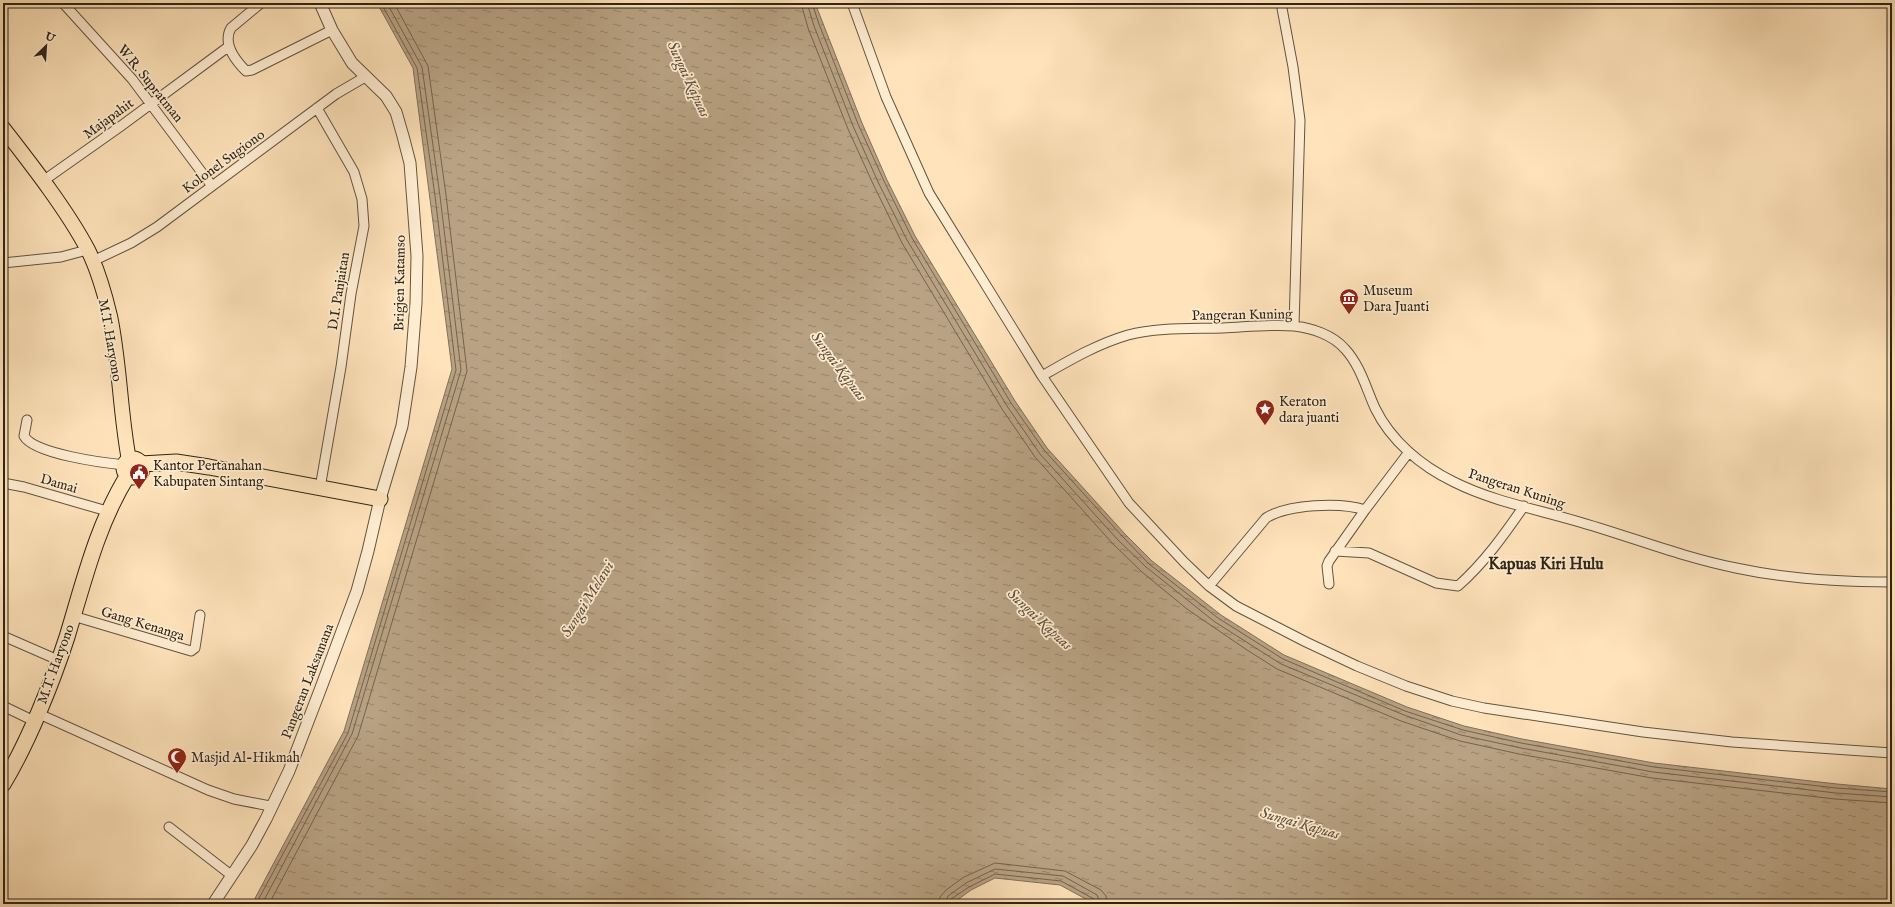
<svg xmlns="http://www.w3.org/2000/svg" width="1895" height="907" viewBox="0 0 1895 907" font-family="'IM FELL English',serif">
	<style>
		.water { fill: url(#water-ripples); stroke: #817058 }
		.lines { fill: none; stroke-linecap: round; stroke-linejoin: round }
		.shore { stroke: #74634d; stroke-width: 1 }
		.minor-casing { stroke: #635440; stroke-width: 11 }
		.tertiary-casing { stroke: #635440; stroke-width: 13 }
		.primary-casing { stroke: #2f2417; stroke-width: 16 }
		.trunk-casing { stroke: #2f2417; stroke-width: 17 }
		.minor { stroke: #ffedd2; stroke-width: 9 }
		.tertiary { stroke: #ffedd2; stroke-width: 11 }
		.primary { stroke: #ffe3ba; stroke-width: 14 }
		.trunk { stroke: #ffe3ba; stroke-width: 15 }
		.labels { text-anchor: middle; stroke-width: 3.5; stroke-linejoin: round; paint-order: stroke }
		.street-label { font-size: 14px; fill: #2f2417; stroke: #ffedd2 }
		.poi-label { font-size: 14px; fill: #2f2417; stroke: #ffedd2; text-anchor: start }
		.water-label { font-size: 15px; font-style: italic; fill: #5f503d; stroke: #ffedd2 }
		.quarter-label { font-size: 16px; font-weight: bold; fill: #2f2417; stroke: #ffedd2 }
	</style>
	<defs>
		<pattern id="water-ripples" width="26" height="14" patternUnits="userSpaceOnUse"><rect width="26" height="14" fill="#b8a283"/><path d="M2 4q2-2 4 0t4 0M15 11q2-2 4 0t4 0" fill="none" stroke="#96846a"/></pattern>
	</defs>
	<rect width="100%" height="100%" fill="#ffe3ba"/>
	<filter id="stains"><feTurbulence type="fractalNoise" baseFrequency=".005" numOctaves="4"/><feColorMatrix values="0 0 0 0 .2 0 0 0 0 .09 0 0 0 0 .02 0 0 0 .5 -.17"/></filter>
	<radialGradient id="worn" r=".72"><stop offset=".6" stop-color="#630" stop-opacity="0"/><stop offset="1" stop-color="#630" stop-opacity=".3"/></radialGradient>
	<path class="water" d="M 377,3 L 815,3 L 862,123 L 887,180 L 915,236 L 1015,401 L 1047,448 L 1125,534 L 1152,561 L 1221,615 L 1284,655 L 1407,707 L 1464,726 L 1522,739 L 1654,763 L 1837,784 L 1892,789 L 1892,904 L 1095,904 L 1060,885 L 995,878 L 971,890 L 952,904 L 252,904 L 344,731 L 452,369 L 413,68 Z"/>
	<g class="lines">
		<path class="shore" d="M 801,3 L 808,28 L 848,129 L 874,186 L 902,243 L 1002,409 L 1035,457 L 1113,544 L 1142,572 L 1187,609 L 1247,650 L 1277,669 L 1401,721 L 1460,741 L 1519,754 L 1652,778 L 1835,799 L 1892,803
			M 807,3 L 814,26 L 853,126 L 879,184 L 907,240 L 1007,406 L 1040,454 L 1118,540 L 1146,567 L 1215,622 L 1281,664 L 1404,715 L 1461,735 L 1521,748 L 1653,772 L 1836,793 L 1892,797
			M 812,3 L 819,24 L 858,124 L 884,181 L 912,238 L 1011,403 L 1044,450 L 1122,536 L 1149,564 L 1218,618 L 1283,659 L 1405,711 L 1463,730 L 1521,743 L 1654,767 L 1836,788 L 1892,792
			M 256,904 L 348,733 L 456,370 L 435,196 L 417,68 L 381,3
			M 262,904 L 352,734 L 461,370 L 440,196 L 422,67 L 387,3
			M 269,904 L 358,736 L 467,371 L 446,195 L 428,66 L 394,3
			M 939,904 L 940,897 L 946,890 L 964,877 L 995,863 L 1065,871 L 1101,890 L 1106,896 L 1107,904
			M 945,904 L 948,896 L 966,883 L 995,869 L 1063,876 L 1097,895 L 1101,904
			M 950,904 L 951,899 L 969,887 L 995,874 L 1061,881 L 1094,899 L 1096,904"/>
		<g class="minor-casing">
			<path id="minor" d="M 63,3 L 132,79 L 212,186
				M 261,3 L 231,28 C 222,44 235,60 246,71 L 252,70 L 332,30
				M 852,3 L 886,97 L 929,193 L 1042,376 L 1129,503 L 1184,562 L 1209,586 L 1236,606 L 1306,642 L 1357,666 L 1406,686 L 1452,701 L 1484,708 L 1643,732 L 1732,742 L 1892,753
				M 1281,3 L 1293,67 L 1300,120 L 1294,326
				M 317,108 L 354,172 L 362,199 L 364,226 L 351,294 L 341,367 L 320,488
				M 43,181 L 121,126 L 228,47
				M 93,261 L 131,243 L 157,227 L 336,94 L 365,77
				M 3,263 L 61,257 L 87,250
				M 1042,376 C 1070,360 1097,344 1128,335 C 1158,327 1192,329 1223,328 C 1246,327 1271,324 1294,326 C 1312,328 1333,335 1345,349 C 1360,365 1366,388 1375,408 C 1391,441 1421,466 1454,482 C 1492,501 1535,509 1576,521 C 1629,536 1681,557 1736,568 C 1787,579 1840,582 1892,582
				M 27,420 L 24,436 C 34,454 104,463 125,465
				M 3,483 L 24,487 L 107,511
				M 1335,551 L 1369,553 L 1436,583 L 1458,586 C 1484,563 1504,535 1524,506
				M 1329,584 L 1327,566 L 1329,561 L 1365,510
				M 1209,586 L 1266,518 C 1288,504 1341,502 1365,510 L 1409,452
				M 73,616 L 191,651 L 195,648 L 200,615
				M 3,636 L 58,660
				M 3,706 L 34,721
				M 37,713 L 208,790 L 234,799 L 270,806
				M 169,827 L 231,875"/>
		</g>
		<g class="tertiary-casing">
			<path id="tertiary" d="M 213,904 L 252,845 L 266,819 L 289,771 L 322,685 L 357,591 L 368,551 L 380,499 L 402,426 L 411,367 L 416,303 L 417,256 L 410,163 L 403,136 L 396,112 L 386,96 L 352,63 L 332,30 L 320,3"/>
		</g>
		<g class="primary-casing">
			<path id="primary" d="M 3,128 C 31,164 67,210 88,250 C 98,270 105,295 110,316 C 120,364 120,413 129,460"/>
		</g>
		<g class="trunk-casing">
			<path id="trunk" d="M124 468a9 9 0 1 1 18 0a9 9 0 1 1-18 0Z
				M 141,464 L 176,462 L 209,467 L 380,499
				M 3,784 C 28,743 52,683 67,637 C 84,581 97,525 128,475"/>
		</g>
		<use href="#minor" class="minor"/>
		<use href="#tertiary" class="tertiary"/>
		<use href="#primary" class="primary"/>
		<use href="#trunk" class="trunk"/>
	</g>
	<defs>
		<g id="museum-pin" transform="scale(1)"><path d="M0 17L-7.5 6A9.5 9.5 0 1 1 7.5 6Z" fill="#8f2418" stroke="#ffedd2"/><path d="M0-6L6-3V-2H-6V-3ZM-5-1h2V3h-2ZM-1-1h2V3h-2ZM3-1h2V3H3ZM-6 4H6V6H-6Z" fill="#fff"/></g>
		<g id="sight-pin" transform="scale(1)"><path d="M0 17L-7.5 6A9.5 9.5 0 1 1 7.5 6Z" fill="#8f2418" stroke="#ffedd2"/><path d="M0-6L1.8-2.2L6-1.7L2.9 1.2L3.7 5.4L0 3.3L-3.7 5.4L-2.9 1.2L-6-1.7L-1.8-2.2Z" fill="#fff"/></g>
		<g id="civic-pin" transform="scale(1)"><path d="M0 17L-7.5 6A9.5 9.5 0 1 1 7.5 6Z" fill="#8f2418" stroke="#ffedd2"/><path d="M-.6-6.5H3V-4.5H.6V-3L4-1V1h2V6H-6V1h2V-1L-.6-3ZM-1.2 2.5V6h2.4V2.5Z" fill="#fff"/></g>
		<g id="mosque-pin" transform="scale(1)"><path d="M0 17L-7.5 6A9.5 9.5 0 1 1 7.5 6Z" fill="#8f2418" stroke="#ffedd2"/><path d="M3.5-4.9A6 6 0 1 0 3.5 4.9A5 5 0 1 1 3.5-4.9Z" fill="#fff"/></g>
	</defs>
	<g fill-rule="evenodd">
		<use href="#museum-pin" x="1349" y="298"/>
		<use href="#sight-pin" x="1265" y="409"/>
		<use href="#civic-pin" x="139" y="473"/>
		<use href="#mosque-pin" x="177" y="757"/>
	</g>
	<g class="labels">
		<g class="street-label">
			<text transform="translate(151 83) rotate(51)" y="5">W.R. Supratman</text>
			<text transform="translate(108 118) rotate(-36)" y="5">Majapahit</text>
			<text transform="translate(223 161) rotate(-36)" y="5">Kolonel Sugiono</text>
			<text transform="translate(399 283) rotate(-89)" y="5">Brigjen Katamso</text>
			<text transform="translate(338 291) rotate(-81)" y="5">D.I. Panjaitan</text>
			<text transform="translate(1242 314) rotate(-1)" y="5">Pangeran Kuning</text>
			<text transform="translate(111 340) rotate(80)" y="5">M.T. Haryono</text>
			<text transform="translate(59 483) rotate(16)" y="5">Damai</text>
			<text transform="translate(1517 488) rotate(18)" y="5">Pangeran Kuning</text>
			<text transform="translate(143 623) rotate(17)" y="5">Gang Kenanga</text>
			<text transform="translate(55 664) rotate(-70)" y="5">M.T. Haryono</text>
			<text transform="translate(307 681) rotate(-69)" y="5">Pangeran Laksamana</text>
		</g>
		<g class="poi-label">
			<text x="1363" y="295">Museum<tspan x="1363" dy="16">Dara Juanti</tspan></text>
			<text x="1279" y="406">Keraton<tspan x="1279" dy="16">dara juanti</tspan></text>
			<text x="153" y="470">Kantor Pertanahan<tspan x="153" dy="16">Kabupaten Sintang</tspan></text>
			<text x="191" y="762">Masjid Al-Hikmah</text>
		</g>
		<g class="water-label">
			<text transform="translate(689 79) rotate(65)" y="5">Sungai Kapuas</text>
			<text transform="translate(839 366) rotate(53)" y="5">Sungai Kapuas</text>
			<text transform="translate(587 599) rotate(-58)" y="5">Sungai Melawi</text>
			<text transform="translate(1040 619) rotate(43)" y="5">Sungai Kapuas</text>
			<text transform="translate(1300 823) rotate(16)" y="5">Sungai Kapuas</text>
		</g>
		<g class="quarter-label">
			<text x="1546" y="569">Kapuas Kiri Hulu</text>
		</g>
	</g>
	<rect width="1895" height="907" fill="none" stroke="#ffe3ba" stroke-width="16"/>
	<rect x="4" y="4" width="1887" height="899" fill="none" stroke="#2f2417" stroke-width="2"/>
	<rect x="8" y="8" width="1879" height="891" fill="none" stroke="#2f2417"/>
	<g transform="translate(46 46) rotate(25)" stroke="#ffedd2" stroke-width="3" paint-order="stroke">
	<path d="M0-3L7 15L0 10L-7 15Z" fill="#2f2417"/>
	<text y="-6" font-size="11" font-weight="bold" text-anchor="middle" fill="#2f2417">U</text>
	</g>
	<rect width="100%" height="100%" filter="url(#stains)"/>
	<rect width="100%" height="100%" fill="url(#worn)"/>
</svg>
